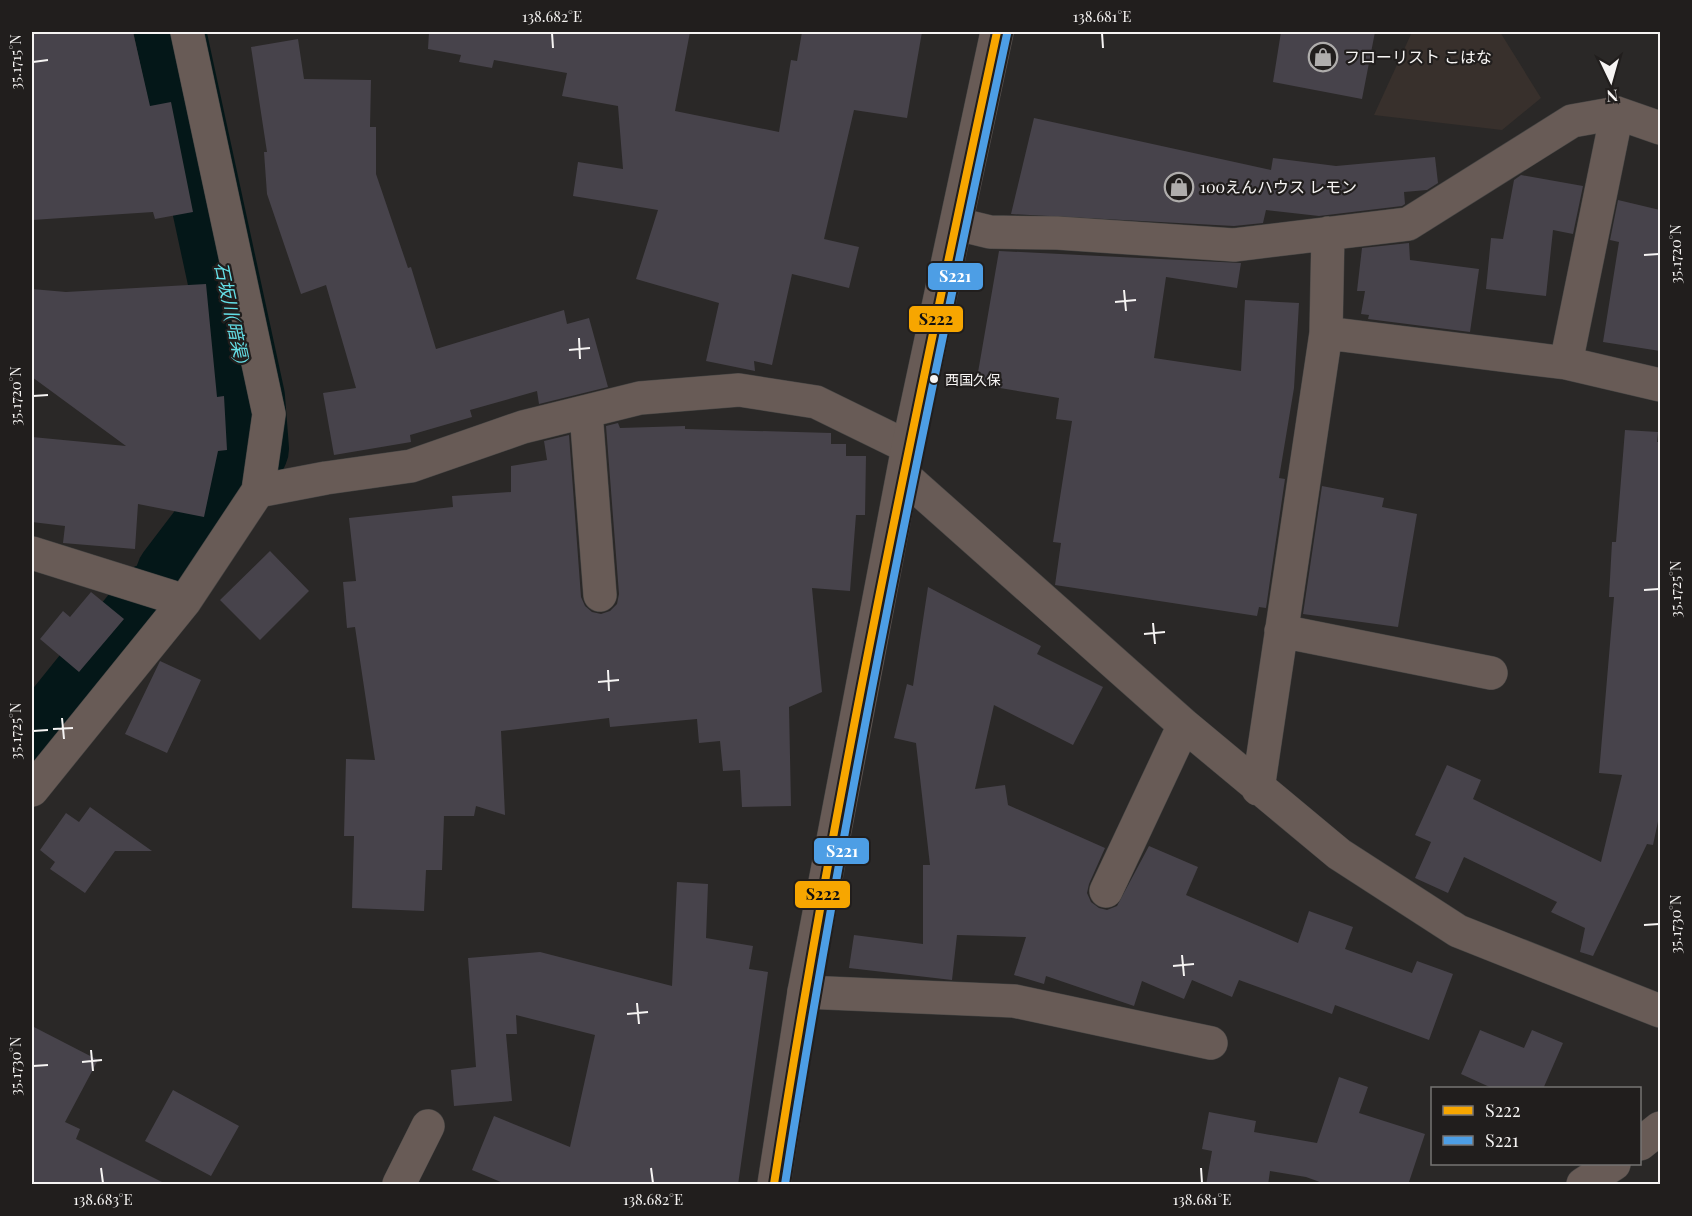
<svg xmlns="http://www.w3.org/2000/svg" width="1692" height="1216" viewBox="0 0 1692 1216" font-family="'Playfair Display','Noto Sans JP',serif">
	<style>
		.built { fill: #38302c }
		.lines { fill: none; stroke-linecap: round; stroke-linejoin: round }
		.river { stroke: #041718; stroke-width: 72 }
		.building { fill: #47434b }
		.minor-casing { stroke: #464544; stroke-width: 34 }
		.tertiary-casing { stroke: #464544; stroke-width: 34 }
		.minor { stroke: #685b56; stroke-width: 33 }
		.tertiary { stroke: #685b56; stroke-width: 33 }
		.bus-1-casing { stroke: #211e1d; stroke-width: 12 }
		.bus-2-casing { stroke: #211e1d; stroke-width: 12 }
		.bus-1 { stroke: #f7a600; stroke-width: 8 }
		.bus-2 { stroke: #4d9ee5; stroke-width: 8 }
		.ticks { fill: none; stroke: #f6f4f3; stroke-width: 2 }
		.bus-dot { fill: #f6f4f3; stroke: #211e1d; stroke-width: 2 }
		.labels { text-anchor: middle; stroke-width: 4.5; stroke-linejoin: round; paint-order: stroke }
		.bus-label { font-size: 14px; fill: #f6f4f3; stroke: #211e1d; text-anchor: start }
		.poi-label { font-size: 16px; fill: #f6f4f3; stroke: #211e1d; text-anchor: start }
		.water-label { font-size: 18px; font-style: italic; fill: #64dee6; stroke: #211e1d }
		.line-badge { stroke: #211e1d; stroke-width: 2 }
		.badge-label { font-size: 16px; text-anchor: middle; font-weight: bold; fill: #fff }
		.pale-badge-label { font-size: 16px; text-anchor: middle; font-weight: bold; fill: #111 }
		.neatline { fill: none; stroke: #f6f4f3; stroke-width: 2 }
		.ticks-label { font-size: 15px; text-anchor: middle; fill: #f6f4f3 }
	</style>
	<rect width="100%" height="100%" fill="#2a2827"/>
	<path class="built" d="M 1412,32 L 1500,32 L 1541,98 L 1502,130 L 1374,115 Z"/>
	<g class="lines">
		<path class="river" d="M 170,32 L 249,397 L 253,449 L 232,495 L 172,574
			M 32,747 L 152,598"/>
	</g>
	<path class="building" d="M 34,32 L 133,32 L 150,106 L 171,102 L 193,212 L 155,219 L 153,212 L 32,220 L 32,57 Z
		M 429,32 L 690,32 L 675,111 L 779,132 L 791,60 L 797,61 L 802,32 L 922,32 L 907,118 L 854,110 L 824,239 L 859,247 L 849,288 L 792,274 L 772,365 L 754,361 L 755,371 L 706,361 L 719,303 L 636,279 L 658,210 L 573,196 L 578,162 L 623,169 L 618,106 L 562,96 L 567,73 L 494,60 L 492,68 L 459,62 L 461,55 L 428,49 Z
		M 1281,32 L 1375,32 L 1362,99 L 1273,82 Z
		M 298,39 L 304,79 L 371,80 L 370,127 L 376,127 L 376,174 L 408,268 L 411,267 L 436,349 L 564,310 L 567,324 L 589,318 L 608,387 L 539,404 L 537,391 L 470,410 L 472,417 L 410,435 L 411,442 L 334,455 L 323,393 L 356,388 L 326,285 L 301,294 L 267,194 L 264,152 L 267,152 L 251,47 Z
		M 1034,118 L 1271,170 L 1273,158 L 1336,166 L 1435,157 L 1438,183 L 1427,190 L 1404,192 L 1405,204 L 1402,206 L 1319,216 L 1266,210 L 1263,223 L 1234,226 L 1011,214 Z
		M 1521,175 L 1583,186 L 1573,234 L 1553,230 L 1546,296 L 1486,289 L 1491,238 L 1503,239 L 1514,180 Z
		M 1618,200 L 1660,210 L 1660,351 L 1603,342 L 1619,242 L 1610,240 Z
		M 1409,243 L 1410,260 L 1479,269 L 1470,332 L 1368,319 L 1369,315 L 1361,314 L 1365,291 L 1357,291 L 1362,248 Z
		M 999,251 L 1241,263 L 1237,288 L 1166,277 L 1154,358 L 1241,371 L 1245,300 L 1299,303 L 1294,388 L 1279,478 L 1285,479 L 1266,608 L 1259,607 L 1257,616 L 1055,585 L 1061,543 L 1053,542 L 1072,421 L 1056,419 L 1059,398 L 976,384 Z
		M 206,284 L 217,397 L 224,396 L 227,450 L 218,451 L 204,517 L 138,504 L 135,549 L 63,543 L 65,526 L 32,522 L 32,437 L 126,446 L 32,377 L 32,289 L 66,292 Z
		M 618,423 L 620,428 L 685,426 L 685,429 L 831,433 L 831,444 L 846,444 L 846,456 L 866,456 L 865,515 L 856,515 L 850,591 L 812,588 L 822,692 L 789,707 L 791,806 L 742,807 L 740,770 L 723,771 L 720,741 L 699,743 L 697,719 L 610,727 L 609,718 L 501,731 L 505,815 L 476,806 L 474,816 L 444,816 L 442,870 L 426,870 L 424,911 L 352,908 L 354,836 L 344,836 L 346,759 L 375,760 L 355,627 L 347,628 L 343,582 L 356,581 L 349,518 L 453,507 L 452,496 L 511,492 L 511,466 L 547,460 L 544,441 L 569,435 L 581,597 L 585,606 L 592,612 L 601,614 L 610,611 L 617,604 L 619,594 L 606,426 Z
		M 1625,430 L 1658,432 L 1657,442 L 1660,442 L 1660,812 L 1653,845 L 1647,844 L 1593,956 L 1580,952 L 1585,928 L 1551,912 L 1557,902 L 1464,857 L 1448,893 L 1415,878 L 1431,842 L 1415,835 L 1447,765 L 1481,780 L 1473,799 L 1601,862 L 1622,775 L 1599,773 L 1614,597 L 1609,597 L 1612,542 L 1616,542 Z
		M 1322,486 L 1384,498 L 1382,507 L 1417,514 L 1398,627 L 1303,614 Z
		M 270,551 L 309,591 L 260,640 L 220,600 Z
		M 928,587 L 1041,646 L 1037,654 L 1103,687 L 1073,745 L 994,705 L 975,789 L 1005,785 L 1008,805 L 1105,848 L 1089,884 L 1087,893 L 1091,902 L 1099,908 L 1107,910 L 1117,906 L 1149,846 L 1198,867 L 1186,895 L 1298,943 L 1309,911 L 1353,927 L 1345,949 L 1412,973 L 1417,961 L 1453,974 L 1429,1040 L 1335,1005 L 1332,1014 L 1239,980 L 1232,997 L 1192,980 L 1184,999 L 1142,981 L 1134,1006 L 1046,976 L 1044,984 L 1014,975 L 1026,937 L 957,935 L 952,980 L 849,968 L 854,935 L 923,944 L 923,865 L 930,865 L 916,743 L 894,738 L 907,684 L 913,686 Z
		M 91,592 L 124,619 L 79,672 L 40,639 L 63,611 L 70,617 Z
		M 160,661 L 201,680 L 167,753 L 125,734 Z
		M 90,807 L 152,851 L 115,851 L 85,893 L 50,869 L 55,862 L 40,850 L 66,813 L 79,822 Z
		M 677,882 L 708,884 L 706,938 L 753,946 L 749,969 L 768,972 L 738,1185 L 508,1185 L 472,1170 L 494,1116 L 570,1147 L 595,1035 L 516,1015 L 517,1034 L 506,1034 L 512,1101 L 454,1106 L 451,1070 L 476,1067 L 468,958 L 540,952 L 672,986 Z
		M 32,1026 L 98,1060 L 65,1122 L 80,1129 L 76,1139 L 168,1185 L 32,1185 Z
		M 1480,1030 L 1524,1048 L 1532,1030 L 1563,1043 L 1543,1089 L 1494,1089 L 1461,1074 Z
		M 1339,1077 L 1368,1087 L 1359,1113 L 1425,1134 L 1408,1185 L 1328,1185 L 1306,1177 L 1270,1171 L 1268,1185 L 1206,1185 L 1212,1151 L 1202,1149 L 1209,1112 L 1256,1121 L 1254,1132 L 1317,1143 Z
		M 173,1090 L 239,1126 L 211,1176 L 145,1141 Z"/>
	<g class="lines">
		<g class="minor-casing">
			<path id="minor" d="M 957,224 L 990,232 L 1057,233 L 1234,245 L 1408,224 L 1572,121 L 1617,113
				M 1326,333 L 1566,363 L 1660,385
				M 1566,363 L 1617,113 L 1660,128
				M 586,412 L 600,595
				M 904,476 L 1184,725 L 1339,854 L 1458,931 L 1660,1011
				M 258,491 L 326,478 L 411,466 L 523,427 L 640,398 L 739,390 L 816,402 L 908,447
				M 32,553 L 185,601
				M 1281,631 L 1491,673
				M 1258,789 L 1326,333 L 1328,233
				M 32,790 L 185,601 L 258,491 L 269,414 L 187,32
				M 1106,891 L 1184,725
				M 804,992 L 1014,1001 L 1211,1043
				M 399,1184 L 428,1126"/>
		</g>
		<g class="tertiary-casing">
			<path id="tertiary" d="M 1640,1144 L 1660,1128
				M 774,1184 L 804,992 L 908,447 L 997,32
				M 1583,1184 L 1614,1164"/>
		</g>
		<use href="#minor" class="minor"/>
		<use href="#tertiary" class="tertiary"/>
		<g class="bus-1-casing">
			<path id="bus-1" d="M 774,1184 C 834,797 915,414 997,32"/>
		</g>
		<g class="bus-2-casing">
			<path id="bus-2" d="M 785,1184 C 845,798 925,416 1007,34"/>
		</g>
		<use href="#bus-1" class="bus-1"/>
		<use href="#bus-2" class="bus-2"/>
	</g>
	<path class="ticks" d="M 552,33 L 553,48M 1102,33 L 1103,48M 33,62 L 48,60M 1644,255 L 1659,254M 1124,290 L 1126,311M 1115,302 L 1136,300M 579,338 L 580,359M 569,350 L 590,348M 33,396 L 48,395M 1644,590 L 1659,589M 1153,623 L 1155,644M 1144,634 L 1165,632M 608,670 L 609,691M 598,682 L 619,680M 62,718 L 64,739M 53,729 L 73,728M 33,731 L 48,730M 1644,925 L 1659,924M 1182,955 L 1184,976M 1173,966 L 1194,964M 637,1003 L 639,1024M 627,1014 L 648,1012M 91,1050 L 93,1071M 82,1062 L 102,1060M 33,1066 L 48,1065M 101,1168 L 103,1183M 651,1168 L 653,1183M 1201,1168 L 1202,1183"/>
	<defs>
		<g id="shop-ring" transform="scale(1.5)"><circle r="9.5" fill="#211e1d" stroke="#afadac" stroke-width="1.5"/><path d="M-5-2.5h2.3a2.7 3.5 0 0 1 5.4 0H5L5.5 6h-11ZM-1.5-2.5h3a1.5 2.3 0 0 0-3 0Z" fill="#afadac"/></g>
	</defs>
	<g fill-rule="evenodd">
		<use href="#shop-ring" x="1323" y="57"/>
		<use href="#shop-ring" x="1179" y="187"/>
	</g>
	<circle class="bus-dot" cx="934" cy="379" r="5"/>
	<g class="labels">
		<g class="bus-label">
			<text x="945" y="385">西国久保</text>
		</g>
		<g class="poi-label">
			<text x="1344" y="63">フローリスト こはな</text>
			<text x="1200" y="193">100えんハウス レモン</text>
		</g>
		<g class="water-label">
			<text transform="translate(231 313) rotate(78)" y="6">石坂川(暗渠)</text>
		</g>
	</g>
	<g class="line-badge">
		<rect x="927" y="262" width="57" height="29" rx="6" fill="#4d9ee5"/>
		<rect x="908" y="305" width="56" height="28" rx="6" fill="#f7a600"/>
		<rect x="813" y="837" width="57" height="28" rx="6" fill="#4d9ee5"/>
		<rect x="794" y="880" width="57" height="29" rx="6" fill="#f7a600"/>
	</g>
	<g class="badge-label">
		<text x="955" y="282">S221</text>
		<text x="842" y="857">S221</text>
	</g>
	<g class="pale-badge-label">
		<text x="936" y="325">S222</text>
		<text x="823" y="900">S222</text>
	</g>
	<rect width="1692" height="1216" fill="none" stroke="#211e1d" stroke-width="66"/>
	<rect x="1431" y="1087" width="210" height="78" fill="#211e1d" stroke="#767473" stroke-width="1.5"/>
	<rect x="1443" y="1106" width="30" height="9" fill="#f7a600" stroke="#767473" stroke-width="1.5"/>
	<text x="1485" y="1117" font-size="18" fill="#f6f4f3">S222</text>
	<rect x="1443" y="1136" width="30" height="9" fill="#4d9ee5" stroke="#767473" stroke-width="1.5"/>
	<text x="1485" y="1147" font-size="18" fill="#f6f4f3">S221</text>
	<g transform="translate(1611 81) rotate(175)" stroke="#211e1d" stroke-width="4.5" paint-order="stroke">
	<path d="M0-4.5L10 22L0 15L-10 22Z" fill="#f6f4f3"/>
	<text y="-9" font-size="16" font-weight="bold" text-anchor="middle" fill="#f6f4f3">N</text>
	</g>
	<rect x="33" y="33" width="1626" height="1150" class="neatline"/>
	<g class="ticks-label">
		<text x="552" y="22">138.682°E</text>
		<text x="1102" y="22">138.681°E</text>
		<text transform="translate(16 62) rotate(-90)" y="5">35.1715°N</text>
		<text transform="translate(1676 254) rotate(-90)" y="5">35.1720°N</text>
		<text transform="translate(16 396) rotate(-90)" y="5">35.1720°N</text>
		<text transform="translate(1676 589) rotate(-90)" y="5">35.1725°N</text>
		<text transform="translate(16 731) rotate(-90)" y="5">35.1725°N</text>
		<text transform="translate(1676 924) rotate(-90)" y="5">35.1730°N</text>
		<text transform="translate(16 1066) rotate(-90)" y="5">35.1730°N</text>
		<text x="103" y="1205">138.683°E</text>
		<text x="653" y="1205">138.682°E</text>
		<text x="1202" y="1205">138.681°E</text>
	</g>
</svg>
